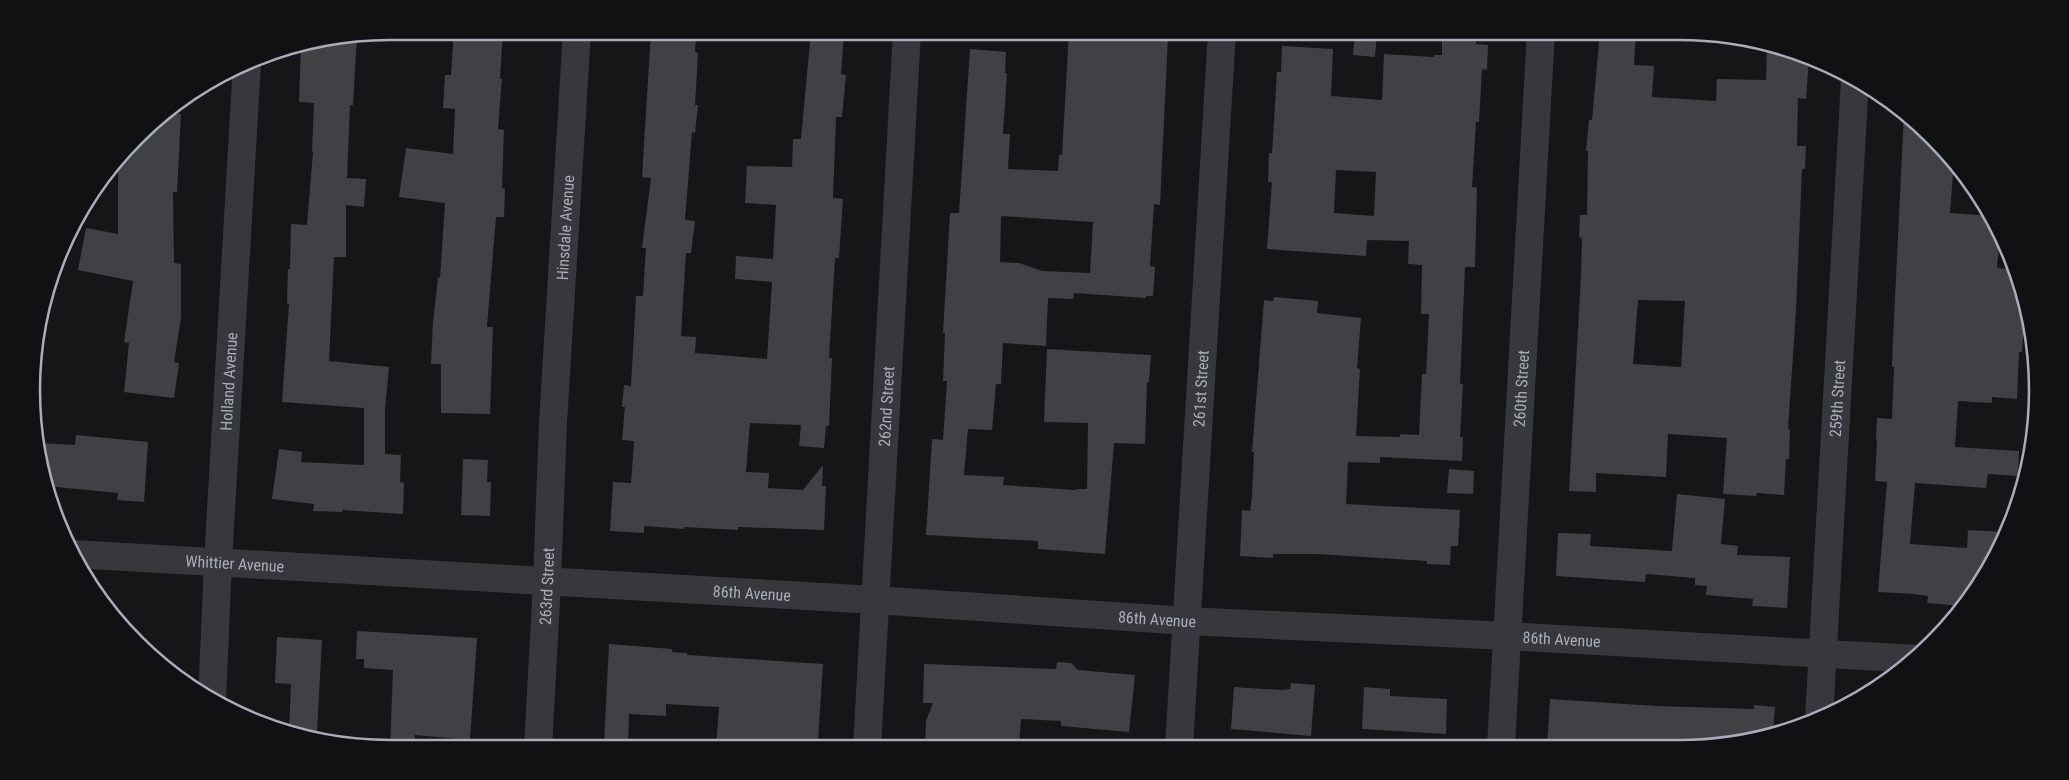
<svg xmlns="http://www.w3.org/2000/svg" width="2069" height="780" viewBox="0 0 2069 780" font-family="'Roboto Condensed',sans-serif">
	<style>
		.building { fill: #404145; fill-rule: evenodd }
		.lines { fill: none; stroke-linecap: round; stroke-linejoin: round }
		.minor { stroke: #37383d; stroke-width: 28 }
		.labels { text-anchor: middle; stroke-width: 5; stroke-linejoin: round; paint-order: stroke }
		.street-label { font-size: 16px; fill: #a8adb8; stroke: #111113 }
		.rim { fill: none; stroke: #a8adb8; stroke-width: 2.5 }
	</style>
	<rect width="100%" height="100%" fill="#161618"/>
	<path class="building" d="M 454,31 L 503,31 L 500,79 L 502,79 L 498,129 L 504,130 L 502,188 L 505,189 L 504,217 L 496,217 L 487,327 L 493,327 L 490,414 L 441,413 L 441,364 L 431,364 L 433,322 L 438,277 L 440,278 L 445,203 L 399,197 L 406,148 L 453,154 L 455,109 L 443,108 L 445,75 L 451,75 Z
		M 651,31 L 696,31 L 695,52 L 698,53 L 695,105 L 698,105 L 695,133 L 692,132 L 685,220 L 695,221 L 691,253 L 686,253 L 681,336 L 696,337 L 695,353 L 767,359 L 772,282 L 735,279 L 736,256 L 773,259 L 776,205 L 745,203 L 747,166 L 792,167 L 793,139 L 801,139 L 811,31 L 844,31 L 841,74 L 846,75 L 842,117 L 836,117 L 833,198 L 843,199 L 839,258 L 835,258 L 829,358 L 832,358 L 829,426 L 826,426 L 824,448 L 799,446 L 801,425 L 750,423 L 746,472 L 769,473 L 768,488 L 803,490 L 823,465 L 822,486 L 826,486 L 824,530 L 738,527 L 738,530 L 684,527 L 684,529 L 644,526 L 644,533 L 610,531 L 613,482 L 631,483 L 634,441 L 622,440 L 625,407 L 622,407 L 624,385 L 631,386 L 636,296 L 643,296 L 646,248 L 642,248 L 651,178 L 642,177 Z
		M 1069,31 L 1161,31 L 1161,36 L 1168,36 L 1160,205 L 1154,204 L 1150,266 L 1155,267 L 1153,296 L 1146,296 L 1146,298 L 1074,293 L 1073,299 L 1048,298 L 1046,346 L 1003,343 L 1001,384 L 996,384 L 992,430 L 968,429 L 964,475 L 1004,477 L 1003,485 L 1076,490 L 1076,489 L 1087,489 L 1088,423 L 1044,422 L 1047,349 L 1151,355 L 1149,382 L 1147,382 L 1145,444 L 1114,443 L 1105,554 L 1038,549 L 1038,541 L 926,535 L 932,439 L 943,440 L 947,381 L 943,381 L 945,333 L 943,333 L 950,213 L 959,213 L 970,49 L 1006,52 L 1005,73 L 1007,73 L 1003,134 L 1010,134 L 1008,169 L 1058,171 L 1059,155 L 1062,155 ZM 1001,216 L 1093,222 L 1090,273 L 1042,271 L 1019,263 L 1000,262 Z
		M 1355,31 L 1377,31 L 1375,57 L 1353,55 Z
		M 1600,31 L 1636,31 L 1634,65 L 1654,66 L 1652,97 L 1716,101 L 1717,79 L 1766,80 L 1767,43 L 1809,58 L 1806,99 L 1798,98 L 1797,146 L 1806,146 L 1805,169 L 1802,169 L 1796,311 L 1788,429 L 1790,429 L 1789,459 L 1786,459 L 1784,495 L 1757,493 L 1756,496 L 1723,494 L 1727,438 L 1668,434 L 1666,477 L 1596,473 L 1596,492 L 1569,491 L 1581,276 L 1582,238 L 1579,237 L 1580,215 L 1587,215 L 1588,151 L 1586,151 L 1589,120 L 1592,120 ZM 1638,300 L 1685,301 L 1681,367 L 1633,364 Z
		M 357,37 L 353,105 L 350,105 L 347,178 L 366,179 L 364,207 L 346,205 L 346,257 L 334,257 L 329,361 L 389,367 L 385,409 L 385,454 L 401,455 L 400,482 L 404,483 L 403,514 L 342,510 L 342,512 L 313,511 L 314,504 L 272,499 L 279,449 L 302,452 L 301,462 L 364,465 L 364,408 L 282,402 L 289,304 L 287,304 L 288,269 L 290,269 L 291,224 L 307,225 L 313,152 L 312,152 L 314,103 L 299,102 L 301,46 Z
		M 1442,39 L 1476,40 L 1476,44 L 1488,45 L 1487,70 L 1482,69 L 1479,122 L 1476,122 L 1472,187 L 1477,188 L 1475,267 L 1465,267 L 1460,384 L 1463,384 L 1460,437 L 1463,437 L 1462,461 L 1380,457 L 1380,463 L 1348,462 L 1346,504 L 1460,510 L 1458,546 L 1451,546 L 1450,565 L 1427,564 L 1427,561 L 1317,554 L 1273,554 L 1273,558 L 1240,556 L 1242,510 L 1250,511 L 1252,497 L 1254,452 L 1252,452 L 1264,300 L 1273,301 L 1274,297 L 1318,301 L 1317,313 L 1361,318 L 1357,368 L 1360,369 L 1356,436 L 1400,437 L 1400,434 L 1419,435 L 1422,374 L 1426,374 L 1429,314 L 1421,314 L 1422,265 L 1408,264 L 1409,241 L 1367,240 L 1366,256 L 1267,249 L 1272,182 L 1268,182 L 1269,153 L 1272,153 L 1277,72 L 1281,72 L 1282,46 L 1333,49 L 1331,96 L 1382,100 L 1384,54 L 1434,57 L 1434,55 L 1442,55 ZM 1336,170 L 1376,172 L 1374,216 L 1334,213 Z
		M 1904,112 L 1949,154 L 1954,161 L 1950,213 L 1992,216 L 2000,234 L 1997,268 L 2016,270 L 2025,300 L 2022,352 L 2019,352 L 2017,399 L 1992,397 L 1992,403 L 1958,401 L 1955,447 L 2019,451 L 2018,476 L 1988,474 L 1986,488 L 1915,483 L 1910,544 L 1967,548 L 1968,530 L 2003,532 L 1977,589 L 1963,606 L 1927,603 L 1928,596 L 1913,594 L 1878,592 L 1887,482 L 1875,481 L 1877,440 L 1876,439 L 1877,418 L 1892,419 L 1894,367 L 1892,367 L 1893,340 Z
		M 162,114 L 181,114 L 177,192 L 173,192 L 174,263 L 181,264 L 181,318 L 174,362 L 179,363 L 174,398 L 124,392 L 129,343 L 124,342 L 133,281 L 78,270 L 86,228 L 118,234 L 118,163 L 154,120 Z
		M 76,435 L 148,442 L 144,502 L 117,500 L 118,493 L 46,486 L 38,460 L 38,443 L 75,445 Z
		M 463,459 L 488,460 L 487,482 L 491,482 L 490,516 L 461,515 Z
		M 1449,469 L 1474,471 L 1473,494 L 1447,493 Z
		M 1677,494 L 1725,499 L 1721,544 L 1738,546 L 1737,555 L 1790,557 L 1787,608 L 1752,606 L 1753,599 L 1706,595 L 1707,586 L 1695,585 L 1695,578 L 1646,574 L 1645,582 L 1556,576 L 1558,533 L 1591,534 L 1590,546 L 1672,551 Z
		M 357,631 L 477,638 L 470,740 L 415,735 L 414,749 L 390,749 L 393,670 L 364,668 L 364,659 L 356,659 Z
		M 277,637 L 322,640 L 317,732 L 289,730 L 291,684 L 275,683 Z
		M 609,644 L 672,649 L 672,652 L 687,653 L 687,655 L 823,664 L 818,742 L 781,740 L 780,748 L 716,748 L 719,707 L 666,704 L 666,716 L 629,714 L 628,746 L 604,744 Z
		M 1057,662 L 1071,663 L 1078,670 L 1135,675 L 1129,732 L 1061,726 L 1061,721 L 1021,719 L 1019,747 L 925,748 L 926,721 L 933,703 L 923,703 L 924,664 L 1056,669 Z
		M 1291,683 L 1315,685 L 1311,736 L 1231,729 L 1234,687 L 1282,690 L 1290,689 Z
		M 1364,687 L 1390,689 L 1390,696 L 1447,699 L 1446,734 L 1362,729 Z
		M 1550,699 L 1656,706 L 1754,709 L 1754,705 L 1775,707 L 1773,731 L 1726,746 L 1641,746 L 1578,741 L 1577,746 L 1547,746 Z"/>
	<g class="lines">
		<g class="minor">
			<path id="s1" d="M 73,554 L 875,600 L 1187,621 L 1508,636 L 1917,659"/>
			<path id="s2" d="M 212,700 L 218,562 L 247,63"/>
			<path id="s3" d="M 1819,718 L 1855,79"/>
			<path id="s4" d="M 1501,746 L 1541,31"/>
			<path id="s5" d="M 1179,747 L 1222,31"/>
			<path id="s6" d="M 538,748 L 547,582 L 553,423 L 577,31"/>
			<path id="s7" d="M 867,748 L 907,31"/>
		</g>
	</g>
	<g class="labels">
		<g class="street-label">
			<text dy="6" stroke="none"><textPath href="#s6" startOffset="521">Hinsdale Avenue</textPath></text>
			<text dy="6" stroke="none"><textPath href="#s2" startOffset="319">Holland Avenue</textPath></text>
			<text dy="6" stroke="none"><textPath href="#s5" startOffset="359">261st Street</textPath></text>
			<text dy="6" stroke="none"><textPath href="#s4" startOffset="358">260th Street</textPath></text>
			<text dy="6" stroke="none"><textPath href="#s3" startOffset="320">259th Street</textPath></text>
			<text dy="6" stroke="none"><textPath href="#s7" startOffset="342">262nd Street</textPath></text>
			<text dy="6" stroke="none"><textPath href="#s1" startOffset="162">Whittier Avenue</textPath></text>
			<text dy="6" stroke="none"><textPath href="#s6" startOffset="162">263rd Street</textPath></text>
			<text dy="6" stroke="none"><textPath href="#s1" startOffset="680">86th Avenue</textPath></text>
			<text dy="6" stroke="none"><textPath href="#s1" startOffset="1086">86th Avenue</textPath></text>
			<text dy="6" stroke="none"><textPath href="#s1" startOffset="1491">86th Avenue</textPath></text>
		</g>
	</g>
	<path d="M0 0H2069V780H0ZM390 40H1679A350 350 0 0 1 2029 390V390A350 350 0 0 1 1679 740H390A350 350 0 0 1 40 390V390A350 350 0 0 1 390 40Z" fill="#111113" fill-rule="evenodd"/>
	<path class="rim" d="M390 40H1679A350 350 0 0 1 2029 390V390A350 350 0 0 1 1679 740H390A350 350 0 0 1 40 390V390A350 350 0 0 1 390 40Z"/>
</svg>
